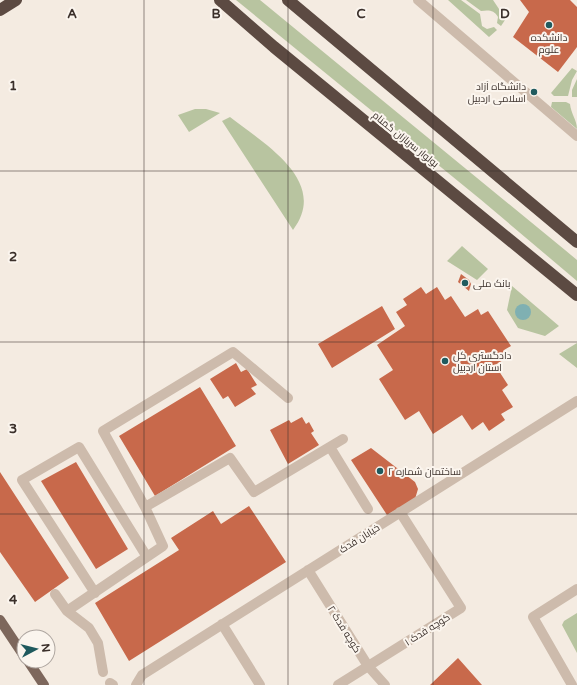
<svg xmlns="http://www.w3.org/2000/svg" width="577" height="685" viewBox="0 0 577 685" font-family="'Varela Round',Cairo,sans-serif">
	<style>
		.green { fill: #b8c4a0 }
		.water { fill: #7fb0b2 }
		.building { fill: #c8694b }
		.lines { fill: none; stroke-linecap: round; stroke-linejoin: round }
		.minor { stroke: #cdbbac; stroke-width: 10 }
		.major { stroke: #7d675c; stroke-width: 10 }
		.highway { stroke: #5c4a42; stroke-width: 12 }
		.grid { fill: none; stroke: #3b302b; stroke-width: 1; stroke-opacity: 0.55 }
		.poi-dot { fill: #1f5a5e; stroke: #fbf5ee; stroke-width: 1.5 }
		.labels { text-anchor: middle; stroke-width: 4; stroke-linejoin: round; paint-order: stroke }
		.poi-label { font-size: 10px; fill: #3b302b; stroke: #fbf5ee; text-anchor: start }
		.street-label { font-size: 10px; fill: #3b302b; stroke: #fbf5ee }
		.grid-label { font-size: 13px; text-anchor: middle; font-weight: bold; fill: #3b302b; stroke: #fbf5ee; stroke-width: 4; stroke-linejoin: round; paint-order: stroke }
	</style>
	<rect width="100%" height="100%" fill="#f4ebe1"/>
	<path class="green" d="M 236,0 L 260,0 L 565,250 L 577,260 L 577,281 L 480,199 Z
		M 448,0 L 461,0 L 480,14 L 482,26 L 487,29 L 494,27 L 497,30 L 489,37 Z
		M 466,0 L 493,0 L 501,12 L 507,17 L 501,26 L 497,23 L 498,17 C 494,10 489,10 481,11 Z
		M 572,68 L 577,71 L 572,80 L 568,96 L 554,96 L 551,93 Z
		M 577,79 L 577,97 L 572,97 L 572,90 Z
		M 552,102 L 566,102 L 570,104 C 571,114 577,120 577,129 L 551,107 Z
		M 195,109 L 206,109 L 220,113 L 189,132 L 178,115 Z
		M 230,117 C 263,143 330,181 293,230 L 222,121 Z
		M 462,246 L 488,269 L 477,280 L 447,261 Z
		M 512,286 L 559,326 L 545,336 L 518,328 L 507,310 Z
		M 577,343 L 577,368 L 559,354 Z
		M 577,613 L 577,653 L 562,625 L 564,621 Z"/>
	<path class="water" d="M515 312a8 8 0 1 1 16 0a8 8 0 1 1-16 0Z"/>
	<path class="building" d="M 520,0 L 570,0 L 577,7 L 577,47 L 558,72 L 513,37 L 529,12 Z
		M 461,274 L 469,280 L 471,284 L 469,291 L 458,282 Z
		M 421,287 L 426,294 L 437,287 L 445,300 L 451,296 L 465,317 L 478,309 L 481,315 L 488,311 L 511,346 L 504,350 L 508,357 L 495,365 L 508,385 L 502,390 L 513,407 L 501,414 L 505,420 L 489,431 L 483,422 L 472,430 L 462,415 L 433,434 L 419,411 L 405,420 L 379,379 L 393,370 L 377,345 L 405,326 L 396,312 L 407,305 L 403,299 Z
		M 382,306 L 395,329 L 332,368 L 318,344 Z
		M 236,363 L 241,372 L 247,369 L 257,385 L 251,388 L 256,394 L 235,407 L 228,396 L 223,399 L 210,379 Z
		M 200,387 L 236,446 L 155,496 L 119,436 Z
		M 302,417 L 306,424 L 309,422 L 314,431 L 311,433 L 319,445 L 288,464 L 270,430 L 289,420 L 291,423 Z
		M 371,448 L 415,482 L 418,489 L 415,499 L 387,515 L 351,460 Z
		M 76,462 L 128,549 L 96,569 L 41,481 Z
		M 0,472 L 69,578 L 35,602 L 0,552 Z
		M 249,506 L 286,562 L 129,661 L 95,603 L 179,550 L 171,538 L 213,511 L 221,524 Z
		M 458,658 L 482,685 L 430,685 Z"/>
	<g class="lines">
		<path class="minor" d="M 418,0 L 577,136
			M 330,447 L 368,509
			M 145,507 L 230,458 L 254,492 L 343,439
			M 308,570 L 368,666 L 385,685
			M 95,593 L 22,480 L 79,447 L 147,557
			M 55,594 L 67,611 L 89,628 L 98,643 L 103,672
			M 67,611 L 163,546 L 145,507 L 103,431 L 233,352 L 288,398
			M 222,624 L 260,685
			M 110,683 L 113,685
			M 136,685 L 142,675 L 577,401
			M 338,685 L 461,608 L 400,512
			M 572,685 L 533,617 L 577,589"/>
		<path class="major" d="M 0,620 L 24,656
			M 28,661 L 44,685"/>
		<path class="highway" d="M 220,0 L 274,47 L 577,295
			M 288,0 L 577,242
			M 0,10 L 16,0"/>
	</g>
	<path class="grid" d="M 144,0 L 144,685M 288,0 L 288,685M 433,0 L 433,685M 0,171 L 577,171M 0,342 L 577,342M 0,514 L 577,514"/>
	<g class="poi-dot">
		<circle cx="549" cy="25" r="4"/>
		<circle cx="534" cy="92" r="4"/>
		<circle cx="465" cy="283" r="4"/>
		<circle cx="445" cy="361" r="4"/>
		<circle cx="380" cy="471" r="4"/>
	</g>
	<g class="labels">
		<g class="poi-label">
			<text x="549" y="41" text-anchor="middle">دانشکده<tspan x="549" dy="12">علوم</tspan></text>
			<text x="526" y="90" text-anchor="end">دانشگاه آزاد<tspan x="526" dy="12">اسلامی اردبیل</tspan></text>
			<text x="473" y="287">بانک ملی</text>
			<text x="453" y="359">دادگستری کل<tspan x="453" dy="12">استان اردبیل</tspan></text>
			<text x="388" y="475">ساختمان شماره ۲</text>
		</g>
		<g class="street-label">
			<text transform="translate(406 139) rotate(39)" y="4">بولوار سربازان گمنام</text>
			<text transform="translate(359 538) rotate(-32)" y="4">خیابان فدک</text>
			<text transform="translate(345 629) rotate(58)" y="4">کوچه فدک ۲</text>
			<text transform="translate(427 629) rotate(-32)" y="4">کوچه فدک ۱</text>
		</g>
	</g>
	<g class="grid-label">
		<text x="72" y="18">A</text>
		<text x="216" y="18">B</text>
		<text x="361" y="18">C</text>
		<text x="505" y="18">D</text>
		<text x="13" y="90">1</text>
		<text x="13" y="261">2</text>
		<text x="13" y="433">3</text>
		<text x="13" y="604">4</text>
	</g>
	<g transform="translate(36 649) rotate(83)"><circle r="19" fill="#fbf5ee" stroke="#aea6a0"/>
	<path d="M0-3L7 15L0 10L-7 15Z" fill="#1f5a5e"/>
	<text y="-6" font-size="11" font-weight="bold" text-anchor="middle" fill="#3b302b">N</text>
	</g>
</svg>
